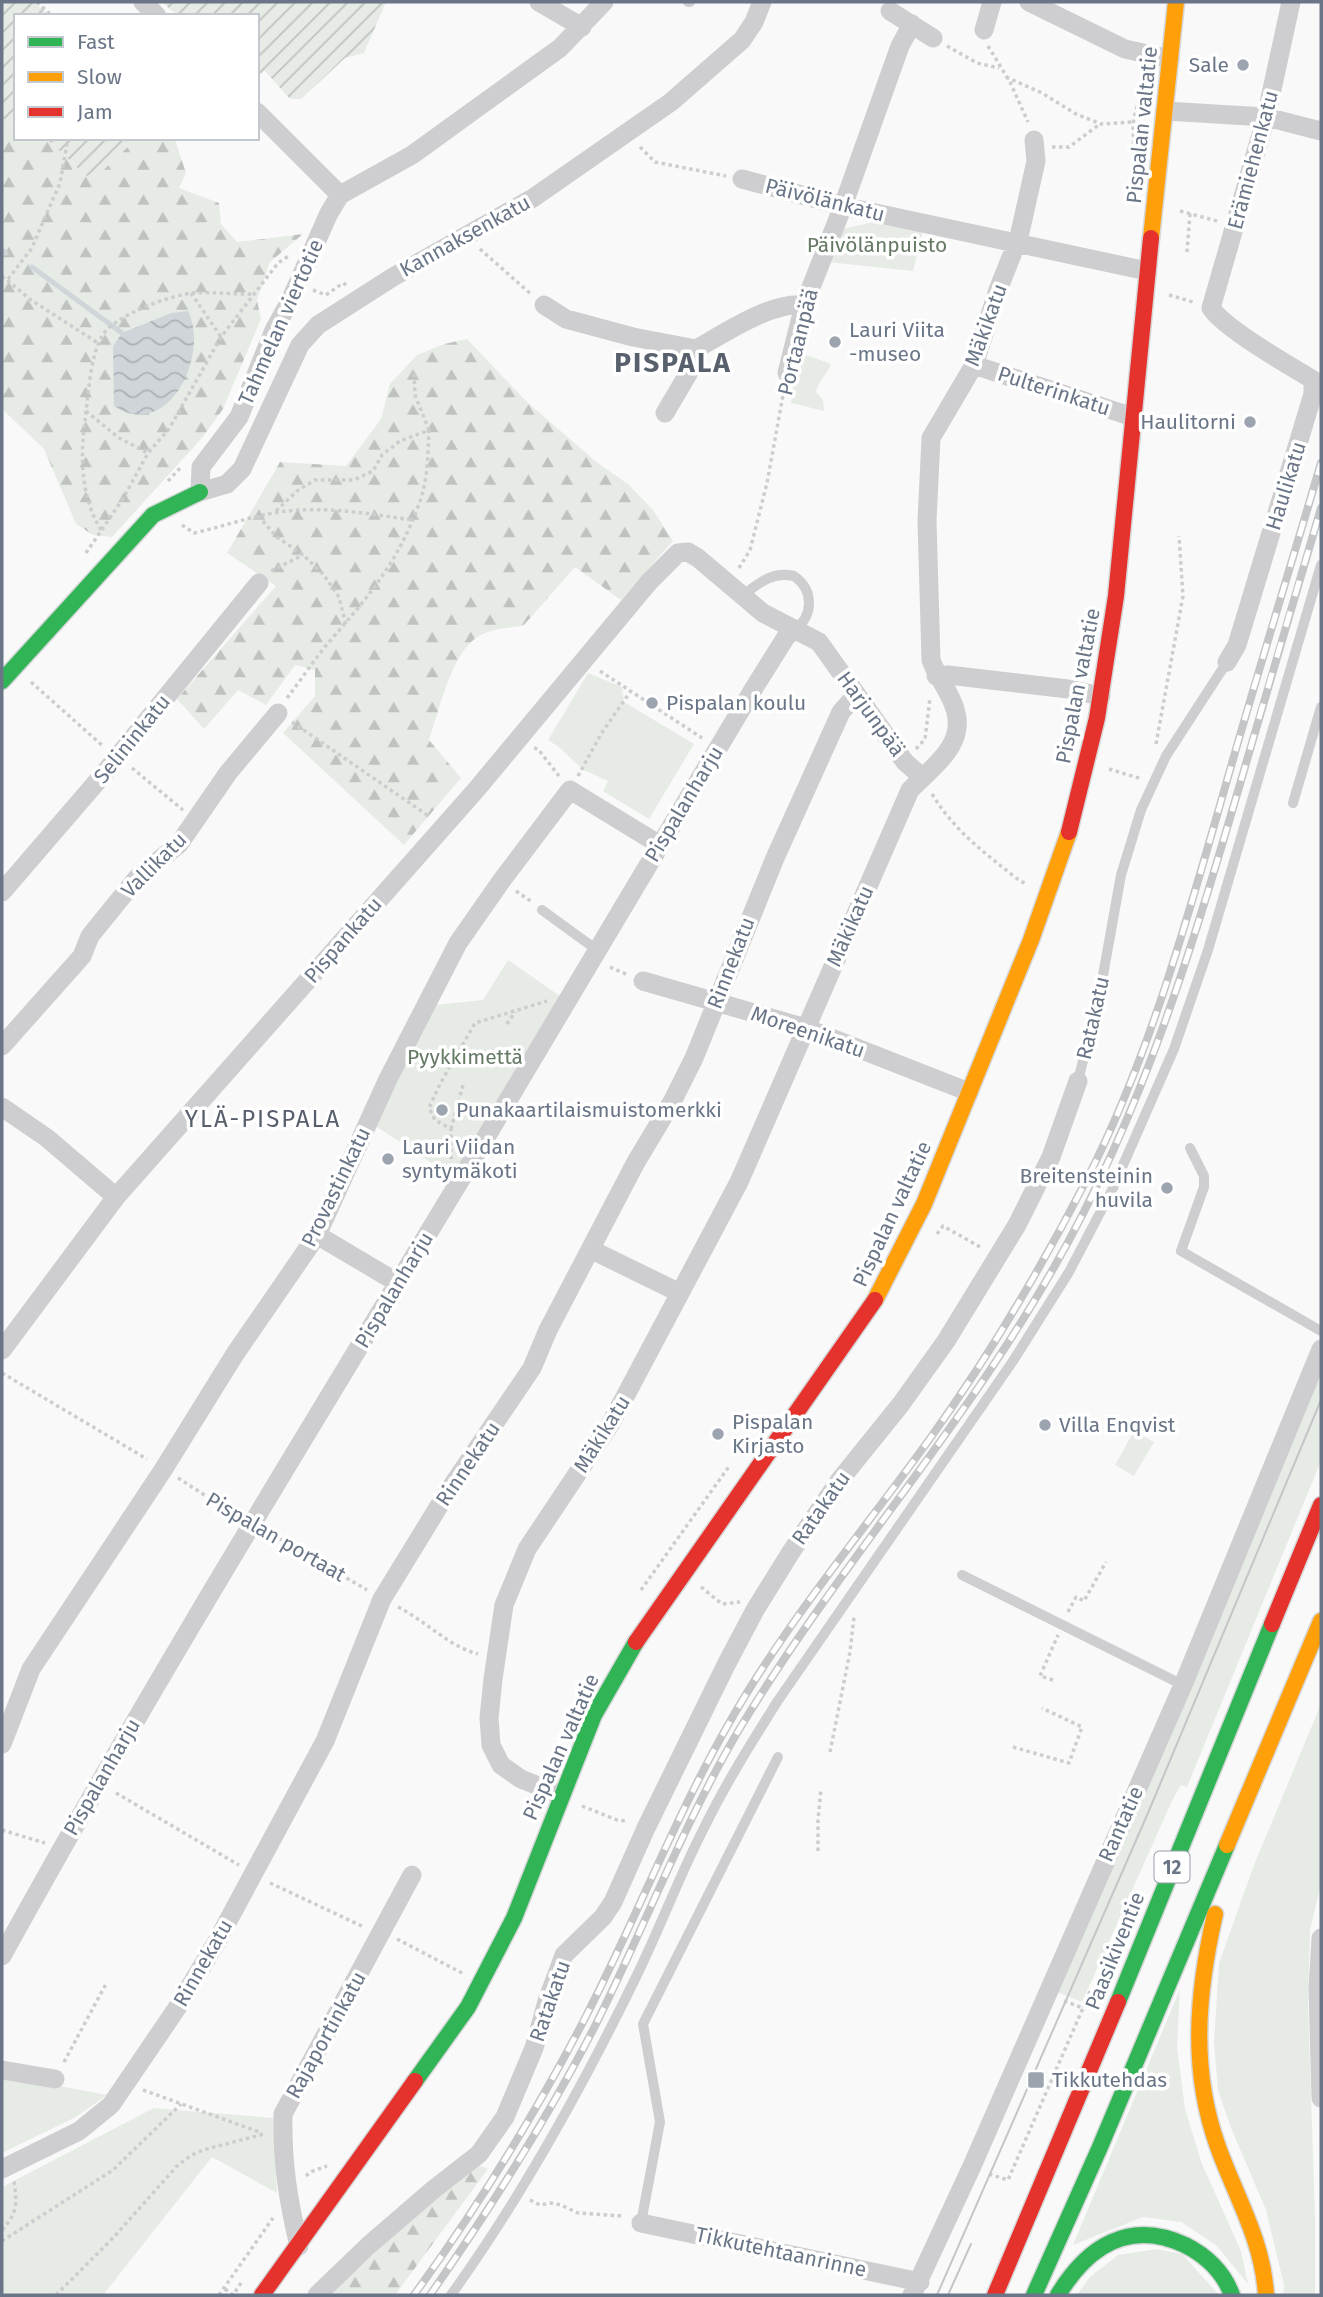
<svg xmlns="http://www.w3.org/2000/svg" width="1323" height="2297" viewBox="0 0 1323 2297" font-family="'Fira Sans',sans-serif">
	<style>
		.green { fill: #e7ebe6 }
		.forest { fill: url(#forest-firs) }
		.garden { fill: url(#garden-furrows) }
		.water { fill: url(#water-waves) }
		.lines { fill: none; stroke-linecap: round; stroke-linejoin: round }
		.stream { stroke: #cfd5d9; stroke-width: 5 }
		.fast-casing { stroke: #d6d7d8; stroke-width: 19 }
		.slow-casing { stroke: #d6d7d8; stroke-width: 19 }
		.jam-casing { stroke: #d6d7d8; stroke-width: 19 }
		.path { stroke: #cccdce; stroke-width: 3.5; stroke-dasharray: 3.5 3.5; stroke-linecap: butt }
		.lane { stroke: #ceced0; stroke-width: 10 }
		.street { stroke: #ceced0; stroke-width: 19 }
		.fast { stroke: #30b455; stroke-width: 16 }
		.slow { stroke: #ff9f0a; stroke-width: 16 }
		.jam { stroke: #e5322d; stroke-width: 16 }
		.tram { stroke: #c4c5c7; stroke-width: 2 }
		.rail-casing { stroke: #c4c5c7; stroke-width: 8 }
		.rail { stroke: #fff; stroke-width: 5; stroke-dasharray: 16; stroke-linecap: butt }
		.poi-dot { fill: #9ca4af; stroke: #fff; stroke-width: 2.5 }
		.labels { text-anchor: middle; stroke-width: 7; stroke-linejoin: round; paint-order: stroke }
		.shield { fill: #fff; stroke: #979fab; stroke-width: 2 }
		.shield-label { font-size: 19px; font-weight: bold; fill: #6a7687 }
		.poi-label { font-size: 21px; fill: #6a7687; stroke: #fff; text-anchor: start }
		.street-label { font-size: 21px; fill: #6a7687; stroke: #fff }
		.park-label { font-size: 21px; fill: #667a65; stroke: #fff }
		.quarter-label { font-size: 24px; letter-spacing: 2px; fill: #58606d; stroke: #fff }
		.district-label { font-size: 28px; font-weight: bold; letter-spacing: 2px; fill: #58606d; stroke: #fff }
	</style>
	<defs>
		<pattern id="forest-firs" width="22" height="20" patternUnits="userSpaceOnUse" patternTransform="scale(1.75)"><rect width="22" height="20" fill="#e7ebe6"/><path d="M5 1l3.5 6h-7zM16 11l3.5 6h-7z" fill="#bfc3c0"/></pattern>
		<pattern id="garden-furrows" width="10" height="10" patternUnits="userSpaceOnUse" patternTransform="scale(1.75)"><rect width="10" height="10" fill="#e7ebe6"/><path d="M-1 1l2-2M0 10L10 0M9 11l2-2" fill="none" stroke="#bfc3c0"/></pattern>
		<pattern id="water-waves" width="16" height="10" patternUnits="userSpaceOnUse" patternTransform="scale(1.75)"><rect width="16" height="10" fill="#cfd5d9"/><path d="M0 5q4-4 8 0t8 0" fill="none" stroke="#acb1b6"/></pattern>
	</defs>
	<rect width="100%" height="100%" fill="#f9f9f9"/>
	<path class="green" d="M 873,222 L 923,231 L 913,271 L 827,262 L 843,229 Z
		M 798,352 L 831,364 C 827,375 819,380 816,392 L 823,400 L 824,411 L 791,403 Z
		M 588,673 L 622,687 L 624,702 L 694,744 L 649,819 L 603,791 L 608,781 L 582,769 L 560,748 L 548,740 Z
		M 508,960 L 560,996 L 453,1177 L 374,1125 L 435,1005 L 483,1000 Z
		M 1321,1372 L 1321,1461 L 1187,1787 L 1181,1785 L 1172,1801 L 1082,2002 L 1057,1992 Z
		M 1134,1431 L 1154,1442 L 1134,1476 L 1115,1465 Z
		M 1321,1704 L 1321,1884 L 1310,1930 L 1308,2003 L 1315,2217 L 1315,2295 L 1283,2295 L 1284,2285 L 1266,2210 L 1231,2128 L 1218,2090 L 1214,2043 L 1219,1963 L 1254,1865 Z
		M 1180,1989 L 1177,2047 L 1185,2109 L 1202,2164 L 1241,2251 L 1248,2284 L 1216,2245 L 1181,2222 L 1143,2217 L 1073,2245 Z
		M 2,2075 L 107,2095 L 76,2117 L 2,2153 Z
		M 154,2108 L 273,2118 L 277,2193 L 212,2157 L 103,2295 L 2,2295 L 2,2187 Z
		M 1157,2249 L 1182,2254 L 1219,2295 L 1077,2295 L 1090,2277 L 1118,2255 Z"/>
	<path class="forest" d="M 2,119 L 16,123 L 16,138 L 46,138 L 86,176 L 99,174 L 137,138 L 175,140 L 186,173 L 179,188 L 219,203 L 221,224 L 237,242 L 303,234 L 270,262 L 257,300 L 261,319 L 223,409 L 202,438 L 112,537 L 93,535 L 76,524 L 44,449 L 2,409 Z
		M 467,339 L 527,402 L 599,464 L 628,484 L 653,510 L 673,541 L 621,600 L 575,567 L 523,626 C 506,628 484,629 471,642 C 449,664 439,711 429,740 L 461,778 L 404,845 L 283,733 L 315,696 L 315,670 L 295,665 L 266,705 L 238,690 L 204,729 L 177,699 L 276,586 L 227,553 L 280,462 L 346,466 L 381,419 L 390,384 L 417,355 L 444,344 Z
		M 475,2164 L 488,2169 L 395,2295 L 328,2295 Z"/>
	<path class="garden" d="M 2,2 L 34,2 L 50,16 L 16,16 L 16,123 L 2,119 Z
		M 162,2 L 386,2 L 364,53 L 345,58 L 301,99 L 290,99 L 265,71 L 257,76 L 257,16 L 178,16 Z
		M 46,138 L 137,138 L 99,174 L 86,176 Z"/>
	<path class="water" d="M 188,311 C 210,355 168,442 114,406 L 113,346 L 122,333 L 171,313 Z"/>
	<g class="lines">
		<path class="stream" d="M 2,250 L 6,253
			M 32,267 L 122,333"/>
		<g class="fast-casing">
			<path id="fast" d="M 2,681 L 153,515 L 200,492
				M 1118,2002 L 1272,1624
				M 415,2081 L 468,2007 L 514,1918 L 594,1715 L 636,1642
				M 1034,2295 L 1100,2147 L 1227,1845
				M 1058,2295 C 1087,2247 1129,2219 1185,2245 C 1207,2256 1223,2271 1232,2295"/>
		</g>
		<g class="slow-casing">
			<path id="slow" d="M 1151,238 L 1176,2
				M 875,1300 L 924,1204 L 1031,940 L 1069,832
				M 1227,1845 L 1321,1621
				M 1215,1914 C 1197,1993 1190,2070 1218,2147 C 1236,2197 1263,2241 1266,2295"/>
		</g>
		<g class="jam-casing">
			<path id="jam" d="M 1069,832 L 1097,718 L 1116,596 L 1151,238
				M 1272,1624 L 1321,1505
				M 636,1642 L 875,1300
				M 262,2295 L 415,2081
				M 995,2295 L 1118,2002"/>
		</g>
		<path class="path" d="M 37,2 L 52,16
			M 947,46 L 977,63 L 999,68
			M 988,46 L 1010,82 L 1028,122
			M 1006,77 L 1042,93 L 1076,114 L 1101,124 L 1133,122
			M 640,147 L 655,162 L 726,176
			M 1052,147 L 1069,147 L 1100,124
			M 1134,158 L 1133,123 L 1140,95 L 1143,70
			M 1180,211 L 1217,221
			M 480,249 L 532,295
			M 845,250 L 901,253 L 917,245 L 918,239
			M 1187,252 L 1190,213
			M 2,276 L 31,300 L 98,343
			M 8,279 L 32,248 L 40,229 L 60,183 L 68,138
			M 313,290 L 326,295 L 343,283 L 348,286
			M 191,293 L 221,337
			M 1169,295 L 1193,302
			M 86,411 L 119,438 L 148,453
			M 168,481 L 182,466
			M 276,511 L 297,491 L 315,480 L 354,480 L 373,471 L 382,455 L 400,441 L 429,430 L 415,395 L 414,371
			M 258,516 L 277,537 L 303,555 L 323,574 L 339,597 L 346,625
			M 182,525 L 194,533 C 221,527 246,518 273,513 C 319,505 365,513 412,520
			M 101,530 C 81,498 80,457 85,421 C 88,396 90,357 102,336 C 113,316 170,295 193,293 C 212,292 232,294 252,294
			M 86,553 L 124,497 L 148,453 L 169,429 L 221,337 L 278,263 L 290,255
			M 739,568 L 750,550 L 767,483 L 784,390
			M 271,571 L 303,555
			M 600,671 L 702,738
			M 31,682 L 104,747
			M 287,698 C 301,680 314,660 329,642 C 369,596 398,562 419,504 C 428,480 428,455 429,430
			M 292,722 L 430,817
			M 1156,744 L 1183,596 L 1179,536
			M 534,748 L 538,749 L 559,776
			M 916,749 L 925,739 L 930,698
			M 132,768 L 183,810
			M 1109,769 L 1142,779
			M 578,776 L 601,734 L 630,692
			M 932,794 C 955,832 986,854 1020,881 L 1027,884
			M 516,891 L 532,902
			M 610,967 L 628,975
			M 507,1024 L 515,1012
			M 451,1129 L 463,1085
			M 451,1159 L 451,1129 L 435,1120 L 429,1108 L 440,1084 L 475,1023 L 547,1001
			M 937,1234 L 943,1226 L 982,1248
			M 2,1373 L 147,1459
			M 178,1478 L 236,1515
			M 268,1532 L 367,1590
			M 701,1587 L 722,1604 L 740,1602
			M 641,1590 L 730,1465
			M 398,1607 C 426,1621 448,1646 478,1654
			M 1068,1612 L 1076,1597 L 1084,1601 L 1106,1562
			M 1053,1680 L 1040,1676 L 1058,1635
			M 1013,1747 L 1069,1763 L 1082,1727 L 1042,1708
			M 830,1752 L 850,1652 L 854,1617
			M 116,1793 L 239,1865
			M 582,1806 L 617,1820 L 628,1821
			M 2,1830 L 45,1843
			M 818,1851 L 818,1820 L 821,1789
			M 270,1883 L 364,1927
			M 397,1939 L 462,1973
			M 1064,2001 L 1083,2008 L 1091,1989
			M 64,2062 L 106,1984
			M 143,2090 L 262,2133
			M 989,2174 L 1008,2180 L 1083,2008
			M 306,2176 L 310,2172 L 327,2166
			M 530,2200 L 540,2205 L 551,2203 L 561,2205 L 578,2213 L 623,2216
			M 2,2230 C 18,2212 17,2204 14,2181
			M 2,2241 L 113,2170 L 181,2104
			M 225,2289 L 233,2295 L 241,2283
			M 56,2295 L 113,2238 L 177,2166 L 190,2156 L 203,2150 L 264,2134
			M 219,2295 L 273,2218"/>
		<path class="lane" d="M 688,2 L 690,2
			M 742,596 C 759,583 772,571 794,576 C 814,590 814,616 794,630
			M 1293,803 L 1321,707
			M 542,910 L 597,950
			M 1078,1081 L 1100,992 L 1121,875 L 1141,810 L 1166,756 L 1227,662
			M 1190,1148 L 1204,1176 L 1204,1187 L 1181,1251 L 1321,1331
			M 962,1575 L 1183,1685
			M 641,2223 L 660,2122 L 643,2024 L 778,1757
			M 451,2295 C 523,2195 583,2086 637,1975 C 661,1926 680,1874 705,1826 C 726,1783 752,1742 777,1702 L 1013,1361 L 1069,1272 L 1113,1188 L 1174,1049 L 1208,950 L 1321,565"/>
		<path class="street" d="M 143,2 L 157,16
			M 539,2 L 582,27
			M 604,2 L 560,48 L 412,155 L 340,195 L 329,213 L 290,301 L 274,330 L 239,417 L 201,467 L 200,492 L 227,484 L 242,469 L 300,345 L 318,325 L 393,277 L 533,198 L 671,102 L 742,40 L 754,22 L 762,2
			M 1029,2 L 1125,49 L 1170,59
			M 890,11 L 933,38
			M 984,30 L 992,2
			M 1165,111 L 1266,117 L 1321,131
			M 257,112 L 340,195
			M 742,179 L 843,206 L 1147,271
			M 544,305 L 566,319 L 633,337 L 696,349
			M 974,365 L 1133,417
			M 787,373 L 804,305 L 843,206 L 900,46 L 912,24
			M 665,413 L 688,374 L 696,349 C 725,333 772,301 804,305
			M 1227,662 L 1237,645 L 1313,394 L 1313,380 C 1289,365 1225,329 1211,308 L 1266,117 L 1291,2
			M 936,676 L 948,675 L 1068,689 L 1101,696
			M 2,892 L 101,777 L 259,583
			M 643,981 L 806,1028 L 969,1092
			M 2,1046 L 82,956 L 90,936 L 137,878 L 179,844 L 228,773 L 278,713
			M 2,1107 L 47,1138 L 116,1197
			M 317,1235 L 398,1283
			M 592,1250 L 680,1293
			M 2,1350 L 116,1197 L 476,790 L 649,582 L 678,553 L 688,552 L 698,558 L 763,613 L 819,642 L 905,762 L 922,777
			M 2,1744 L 31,1669 L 163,1470 L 235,1354 L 317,1235 L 388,1079 L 458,943 L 502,880 L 570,790 L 660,845
			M 561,1795 L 521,1779 L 501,1765 L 491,1745 L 489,1718 L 493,1679 L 504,1605 L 527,1549 L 611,1423 L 739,1182 L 910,790 C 931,768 967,745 955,709 C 950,692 937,677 931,660 L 927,521 L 931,438 L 974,365 L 998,290 L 1019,237 L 1036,161 L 1034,140
			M 1321,1938 L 1318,1989 L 1321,2098
			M 2,1956 C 146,1694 303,1440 458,1184 C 558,1019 655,853 754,688 L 786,637 L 793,630
			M 2,2070 L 55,2079
			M 2,2169 L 79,2131 L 111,2105 L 177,2008 L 216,1943 L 325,1741 L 382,1599 L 447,1493 L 532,1368 L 548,1330 L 636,1162 L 672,1102 L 694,1058 L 775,858 L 841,712 L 856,695
			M 641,2223 L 920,2282
			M 299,2246 C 288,2200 282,2162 283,2114 L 412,1875
			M 317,2295 L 368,2246 L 434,2189 L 479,2154 L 505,2117 L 534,2048 L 548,1998 L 564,1955 L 603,1917 L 613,1902 L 646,1828 L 726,1665 L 755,1610 L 791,1552 L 839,1481 L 901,1404 L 946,1341 L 1017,1225 L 1051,1157 L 1078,1081
			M 912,2295 L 972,2166 L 1183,1685 L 1321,1349"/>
		<use href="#fast" class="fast"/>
		<use href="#slow" class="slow"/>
		<use href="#jam" class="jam"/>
		<path class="tram" d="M 937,2295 L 1148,1813 L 1321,1400
			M 948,2295 L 971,2244"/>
		<g class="rail-casing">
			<path id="rail" d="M 414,2295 C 477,2208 533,2118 583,2022 C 634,1924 673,1821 728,1725 C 786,1622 862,1533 931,1437 C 989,1356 1040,1270 1086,1181 C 1149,1058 1186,923 1224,791 C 1255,681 1289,572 1321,463
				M 430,2295 C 490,2209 546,2121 594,2028 C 644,1929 683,1824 740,1728 C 836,1569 961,1431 1053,1269 C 1146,1107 1195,938 1247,760 C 1271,676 1296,592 1321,508"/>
		</g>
		<use href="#rail" class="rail"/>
	</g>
	<g class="poi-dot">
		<circle cx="1243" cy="65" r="7"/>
		<circle cx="835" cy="342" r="7"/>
		<circle cx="1250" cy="422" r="7"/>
		<circle cx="652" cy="703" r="7"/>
		<circle cx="442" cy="1110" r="7"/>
		<circle cx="388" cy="1159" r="7"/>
		<circle cx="1167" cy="1188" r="7"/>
		<circle cx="1045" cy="1425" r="7"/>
		<circle cx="718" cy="1434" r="7"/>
		<rect x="1027" y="2071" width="18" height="18" rx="3.5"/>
	</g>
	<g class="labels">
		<rect class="shield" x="1154.5" y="1851.5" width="35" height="31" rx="5"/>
		<g class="shield-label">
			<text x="1172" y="1874">12</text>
		</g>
		<g class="poi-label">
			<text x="1229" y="72" text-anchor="end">Sale</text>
			<text x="849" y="337">Lauri Viita<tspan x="849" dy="24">-museo</tspan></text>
			<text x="1236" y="429" text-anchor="end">Haulitorni</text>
			<text x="666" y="710">Pispalan koulu</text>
			<text x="456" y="1117">Punakaartilaismuistomerkki</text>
			<text x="402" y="1154">Lauri Viidan<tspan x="402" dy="24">syntymäkoti</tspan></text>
			<text x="1153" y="1183" text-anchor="end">Breitensteinin<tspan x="1153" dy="24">huvila</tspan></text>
			<text x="732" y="1429">Pispalan<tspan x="732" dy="24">Kirjasto</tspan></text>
			<text x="1059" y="1432">Villa Enqvist</text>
			<text x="1052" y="2087">Tikkutehdas</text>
		</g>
		<g class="street-label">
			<text transform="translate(1142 125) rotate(-84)" y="7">Pispalan valtatie</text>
			<text transform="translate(1253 160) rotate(-75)" y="7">Erämiehenkatu</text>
			<text transform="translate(825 200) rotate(14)" y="7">Päivölänkatu</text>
			<text transform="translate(465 236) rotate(-29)" y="7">Kannaksenkatu</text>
			<text transform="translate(281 322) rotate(-66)" y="7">Tahmelan viertotie</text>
			<text transform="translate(986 325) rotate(-70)" y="7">Mäkikatu</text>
			<text transform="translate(798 342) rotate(-76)" y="7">Portaanpää</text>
			<text transform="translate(1054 391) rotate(18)" y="7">Pulterinkatu</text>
			<text transform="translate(1286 486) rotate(-73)" y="7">Haulikatu</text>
			<text transform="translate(1078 686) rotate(-79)" y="7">Pispalan valtatie</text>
			<text transform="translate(871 714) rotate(54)" y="7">Harjunpää</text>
			<text transform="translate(132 739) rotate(-51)" y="7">Selininkatu</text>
			<text transform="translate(684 804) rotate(-59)" y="7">Pispalanharju</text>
			<text transform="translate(154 865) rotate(-45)" y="7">Vallikatu</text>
			<text transform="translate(850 926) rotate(-66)" y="7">Mäkikatu</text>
			<text transform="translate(343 940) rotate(-49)" y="7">Pispankatu</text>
			<text transform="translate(731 963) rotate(-69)" y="7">Rinnekatu</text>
			<text transform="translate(1093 1018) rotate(-77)" y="7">Ratakatu</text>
			<text transform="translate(808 1032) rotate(19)" y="7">Moreenikatu</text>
			<text transform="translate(336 1187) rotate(-64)" y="7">Provastinkatu</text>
			<text transform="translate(892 1214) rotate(-65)" y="7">Pispalan valtatie</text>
			<text transform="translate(394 1290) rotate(-59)" y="7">Pispalanharju</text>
			<text transform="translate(602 1434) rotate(-58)" y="7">Mäkikatu</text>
			<text transform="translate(468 1464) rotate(-56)" y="7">Rinnekatu</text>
			<text transform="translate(821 1508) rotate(-55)" y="7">Ratakatu</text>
			<text transform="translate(276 1537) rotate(30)" y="7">Pispalan portaat</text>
			<text transform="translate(561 1747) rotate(-66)" y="7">Pispalan valtatie</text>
			<text transform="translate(102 1777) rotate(-60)" y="7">Pispalanharju</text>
			<text transform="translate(1121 1824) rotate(-66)" y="7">Rantatie</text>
			<text transform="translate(1115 1951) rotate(-68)" y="7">Paasikiventie</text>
			<text transform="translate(203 1963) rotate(-60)" y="7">Rinnekatu</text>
			<text transform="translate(550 2001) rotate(-71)" y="7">Ratakatu</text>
			<text transform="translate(326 2035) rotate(-61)" y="7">Rajaportinkatu</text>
			<text transform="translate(781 2252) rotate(12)" y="7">Tikkutehtaanrinne</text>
		</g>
		<g class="park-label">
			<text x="877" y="252">Päivölänpuisto</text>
			<text x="465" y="1064">Pyykkimettä</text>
		</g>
		<g class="quarter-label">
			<text x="263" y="1127">YLÄ-PISPALA</text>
		</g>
		<g class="district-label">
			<text x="673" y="372">PISPALA</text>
		</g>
	</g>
	<rect width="1323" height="2297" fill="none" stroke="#6a7687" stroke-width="7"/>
	<rect x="14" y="14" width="245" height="126" fill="#ffffff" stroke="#c3c8cf" stroke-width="2"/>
	<rect x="28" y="37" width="35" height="10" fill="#30b455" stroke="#c3c8cf" stroke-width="2"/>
	<text x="77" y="49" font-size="21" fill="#6a7687">Fast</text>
	<rect x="28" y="72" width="35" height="10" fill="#ff9f0a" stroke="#c3c8cf" stroke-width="2"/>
	<text x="77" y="84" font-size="21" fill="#6a7687">Slow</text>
	<rect x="28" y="107" width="35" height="10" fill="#e5322d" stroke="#c3c8cf" stroke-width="2"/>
	<text x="77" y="119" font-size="21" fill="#6a7687">Jam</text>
</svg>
